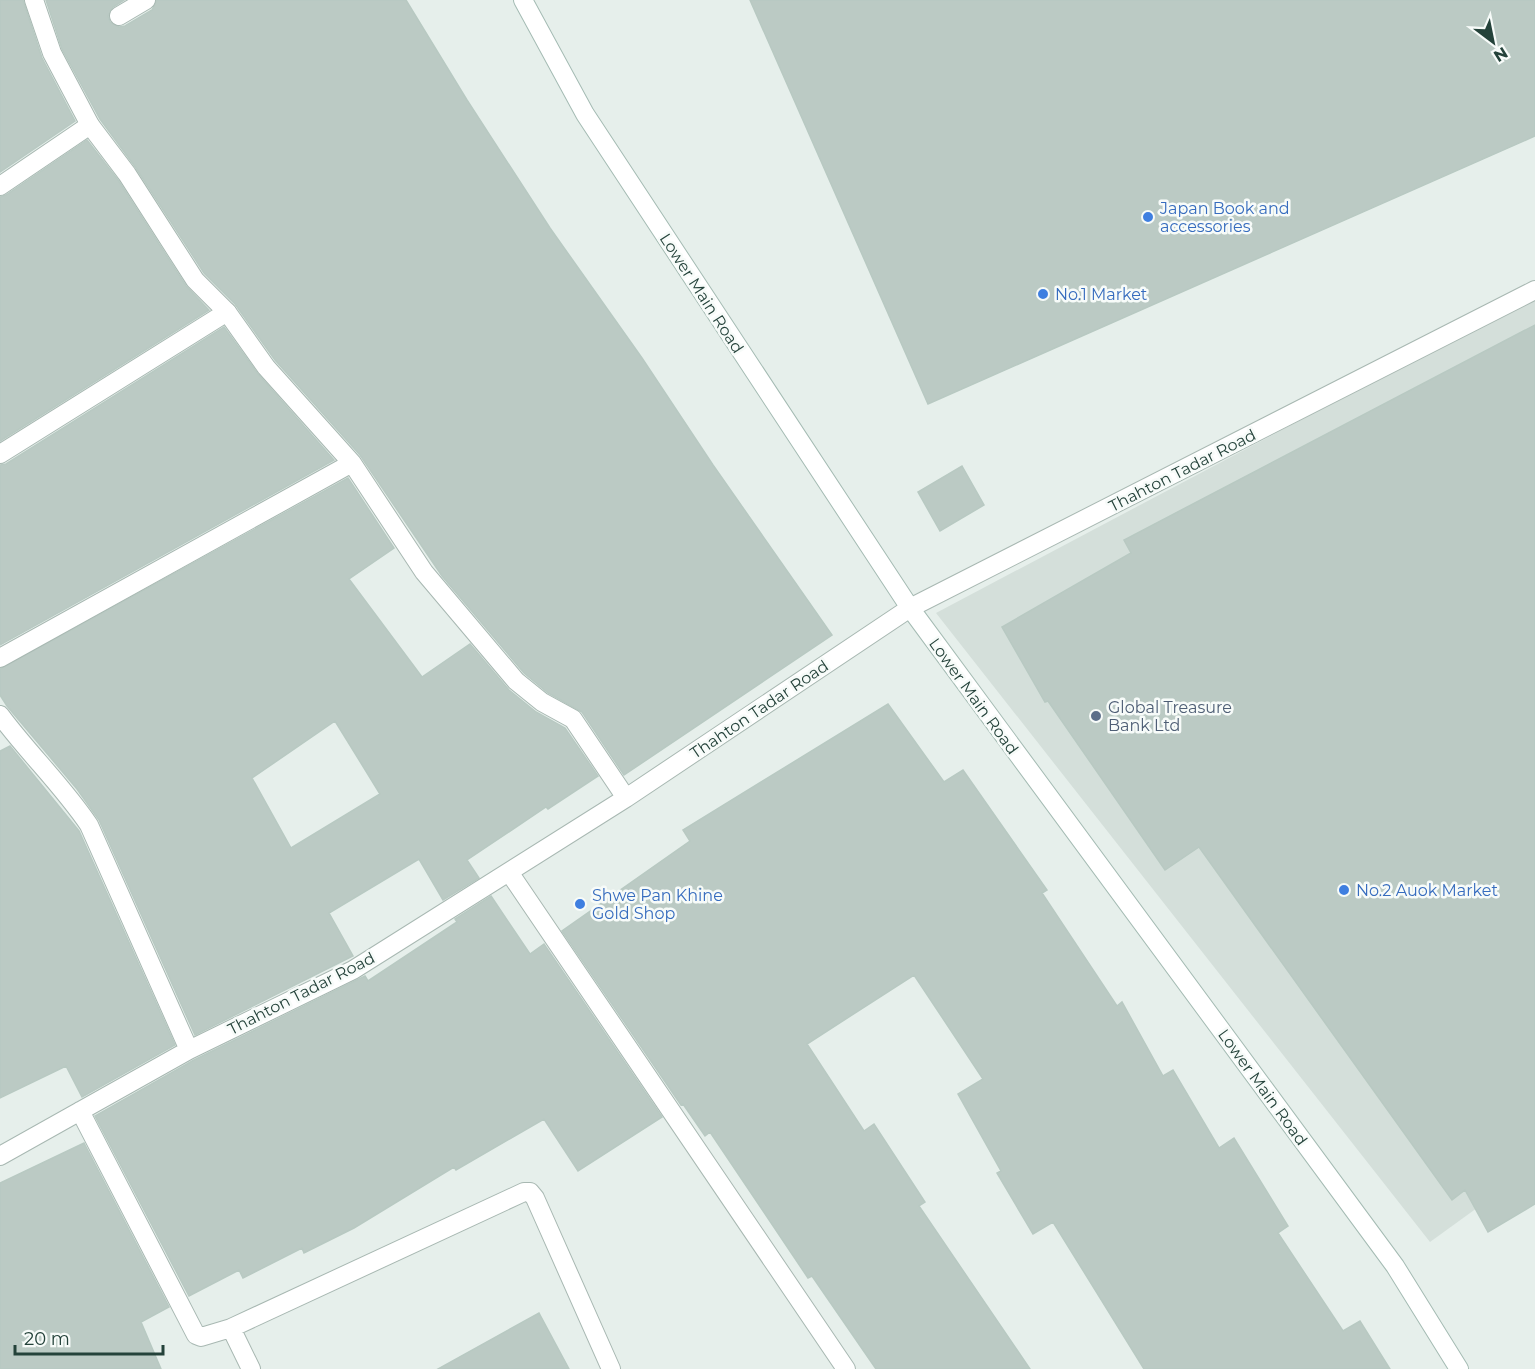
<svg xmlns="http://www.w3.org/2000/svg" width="1535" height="1369" viewBox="0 0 1535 1369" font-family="Montserrat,sans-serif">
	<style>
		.built { fill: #d4dfda }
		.building { fill: #bbcac4; stroke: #b8c9c2; stroke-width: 1.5; fill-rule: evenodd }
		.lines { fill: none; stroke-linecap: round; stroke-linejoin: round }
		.service-casing { stroke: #a8b8b2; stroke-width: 20 }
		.minor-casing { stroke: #a8b8b2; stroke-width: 20 }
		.secondary-casing { stroke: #a4bbb3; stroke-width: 20 }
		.service { stroke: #fff; stroke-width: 18 }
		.minor { stroke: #fff; stroke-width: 18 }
		.secondary { stroke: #fff; stroke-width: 18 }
		.shop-dot { fill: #3f7fe0; stroke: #f7fbf9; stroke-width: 2 }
		.service-dot { fill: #5c6f8a; stroke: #f7fbf9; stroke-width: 2 }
		.labels { text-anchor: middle; stroke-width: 5; stroke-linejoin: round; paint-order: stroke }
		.shop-label { font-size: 16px; fill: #366cbe; stroke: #f7fbf9; text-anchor: start }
		.street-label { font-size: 16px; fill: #24423a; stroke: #f7fbf9 }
		.service-label { font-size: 16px; fill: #4e5e75; stroke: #f7fbf9; text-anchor: start }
	</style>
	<rect width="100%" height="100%" fill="#e6efeb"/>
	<path class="built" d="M 1535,296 L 1535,1166 L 1430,1242 L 936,613 Z"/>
	<path class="building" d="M 0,0 L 23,0 L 42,58 L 75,121 L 0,172 Z
		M 46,0 L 124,0 L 113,7 L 108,16 L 110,22 L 119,27 L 125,26 L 152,10 L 157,0 L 406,0 L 467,100 L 550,228 L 642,358 L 713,465 L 832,635 L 624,775 L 582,712 L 548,693 L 524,673 L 442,576 L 360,455 L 275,360 L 235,304 L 204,273 L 136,168 L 100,119 L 62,49 Z
		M 750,0 L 1535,0 L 1535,136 L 928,404 Z
		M 87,140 L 118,180 L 186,286 L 209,310 L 0,441 L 0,197 L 6,195 Z
		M 1535,325 L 1535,1204 L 1488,1232 L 1465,1190 L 1452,1200 L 1199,847 L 1165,870 L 1048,701 L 1045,702 L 1002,627 L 1131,553 L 1124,540 Z
		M 224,327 L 258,374 L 334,460 L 0,645 L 0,465 L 6,464 Z
		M 962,466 L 984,505 L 940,531 L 918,492 Z
		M 348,478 L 394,548 L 349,579 L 422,677 L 470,644 L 509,690 L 536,712 L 565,728 L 598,776 L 548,809 L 546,807 L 467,860 L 479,878 L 443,900 L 419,859 L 329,913 L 353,956 L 195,1035 L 99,820 L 77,789 L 7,706 L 0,695 L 0,669 ZM 335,721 L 380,794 L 291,848 L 252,778 Z
		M 888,704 L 944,782 L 963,770 L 1047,890 L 1042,893 L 1117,1006 L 1122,1002 L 1163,1076 L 1173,1070 L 1219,1148 L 1234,1138 L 1288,1226 L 1278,1233 L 1343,1331 L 1360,1321 L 1390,1369 L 1144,1369 L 1053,1222 L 1033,1234 L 997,1173 L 1001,1171 L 958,1094 L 983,1079 L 914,975 L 807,1044 L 864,1131 L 874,1124 L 925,1202 L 919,1206 L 1030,1369 L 876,1369 L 812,1276 L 808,1278 L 710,1132 L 705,1136 L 683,1104 L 681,1105 L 562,931 L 690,841 L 683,830 Z
		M 10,746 L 79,831 L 175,1045 L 82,1097 L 66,1066 L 0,1098 L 0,751 Z
		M 491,896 L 530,954 L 544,944 L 662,1117 L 578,1171 L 544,1119 L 456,1170 L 454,1167 L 354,1228 L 304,1253 L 302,1248 L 243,1278 L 239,1270 L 189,1296 L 95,1116 L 194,1060 L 365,976 L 368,981 L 457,922 L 455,919 Z
		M 84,1143 L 169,1307 L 141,1322 L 161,1369 L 0,1369 L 0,1183 Z
		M 539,1313 L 569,1369 L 438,1369 Z"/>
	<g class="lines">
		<g class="service-casing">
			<path id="service" d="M 119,16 L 146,0
				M 0,186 L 90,125
				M 0,454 L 227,312"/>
		</g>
		<g class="minor-casing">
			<path id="minor" d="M 34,0 L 52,53 L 90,125 L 127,174 L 195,280 L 227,312 L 266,367 L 352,463 L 424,572 L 516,681 L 542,702 L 573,719 L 626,798
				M 0,658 L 352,463
				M 0,715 C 28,753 62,785 89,825 L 189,1050
				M 509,872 L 846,1369
				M 80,1111 L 196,1335 L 201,1337 L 231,1328 L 524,1192 L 530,1192 L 535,1198 L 611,1369
				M 0,1156 L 189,1050 L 353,970 L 626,798 L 910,608 L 1535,290
				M 231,1328 L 251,1369"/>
		</g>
		<g class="secondary-casing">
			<path id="secondary" d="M 523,0 L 585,114 L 910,608 L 1395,1266 L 1459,1369"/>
		</g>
		<use href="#service" class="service"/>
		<use href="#minor" class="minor"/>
		<use href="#secondary" class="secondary"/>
	</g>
	<g class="shop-dot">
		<circle cx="1148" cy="217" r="6"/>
		<circle cx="1043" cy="294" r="6"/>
		<circle cx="1344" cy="890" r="6"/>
		<circle cx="580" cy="904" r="6"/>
	</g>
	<circle class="service-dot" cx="1096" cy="716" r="6"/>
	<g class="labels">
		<g class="shop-label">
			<text x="1160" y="214">Japan Book and<tspan x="1160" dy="18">accessories</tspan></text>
			<text x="1055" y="300">No.1 Market</text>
			<text x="1356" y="896">No.2 Auok Market</text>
			<text x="592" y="901">Shwe Pan Khine<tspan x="592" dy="18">Gold Shop</tspan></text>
		</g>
		<g class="street-label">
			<text transform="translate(702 293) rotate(57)" y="6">Lower Main Road</text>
			<text transform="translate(1182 470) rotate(-27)" y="6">Thahton Tadar Road</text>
			<text transform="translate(974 696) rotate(54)" y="6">Lower Main Road</text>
			<text transform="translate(759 709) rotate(-34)" y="6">Thahton Tadar Road</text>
			<text transform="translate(301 993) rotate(-27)" y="6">Thahton Tadar Road</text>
			<text transform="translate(1263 1087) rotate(54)" y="6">Lower Main Road</text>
		</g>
		<g class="service-label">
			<text x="1108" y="713">Global Treasure<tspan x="1108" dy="18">Bank Ltd</tspan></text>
		</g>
	</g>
	<g transform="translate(1493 42) rotate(148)" stroke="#f7fbf9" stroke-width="4.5" paint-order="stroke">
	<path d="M0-4.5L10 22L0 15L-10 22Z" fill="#24423a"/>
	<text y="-9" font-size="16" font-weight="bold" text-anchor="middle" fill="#24423a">N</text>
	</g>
	<path d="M15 1345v9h148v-9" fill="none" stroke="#24423a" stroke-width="3"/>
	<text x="24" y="1345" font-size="18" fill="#24423a" stroke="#f7fbf9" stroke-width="4.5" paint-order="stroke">20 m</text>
</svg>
